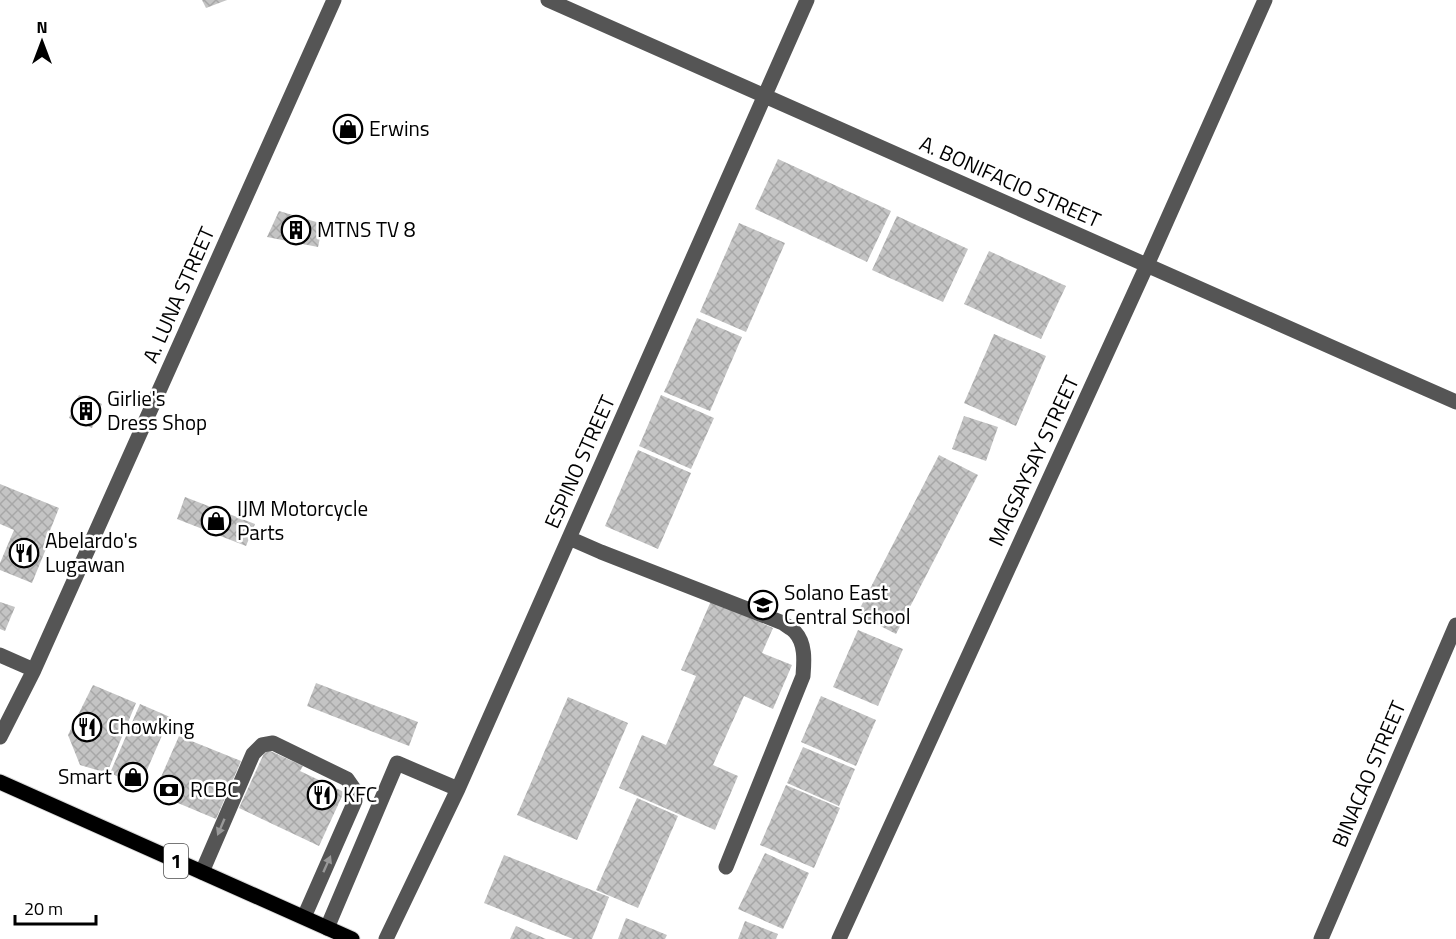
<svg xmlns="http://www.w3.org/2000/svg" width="1456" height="939" viewBox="0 0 1456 939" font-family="'Titillium Web',sans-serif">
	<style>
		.building { fill: url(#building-cross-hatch) }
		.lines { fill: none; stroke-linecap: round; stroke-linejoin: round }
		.major-casing { stroke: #dbdbdb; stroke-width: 17 }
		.minor { stroke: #555; stroke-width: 15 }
		.major { stroke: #000; stroke-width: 15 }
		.oneway { fill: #999 }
		.labels { text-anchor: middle; stroke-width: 5; stroke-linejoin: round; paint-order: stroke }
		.shield { fill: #fff; stroke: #4c4c4c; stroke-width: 1.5 }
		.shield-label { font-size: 20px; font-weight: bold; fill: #000 }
		.poi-label { font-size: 21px; fill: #000; stroke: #fff; text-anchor: start }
		.street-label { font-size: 21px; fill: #000; stroke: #fff }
	</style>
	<defs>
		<pattern id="building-cross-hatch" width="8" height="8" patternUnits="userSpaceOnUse" patternTransform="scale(1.5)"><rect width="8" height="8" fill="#c4c4c4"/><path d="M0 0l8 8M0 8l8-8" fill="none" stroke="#a7a7a7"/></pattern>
	</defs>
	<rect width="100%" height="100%" fill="#fff"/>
	<path class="building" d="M 202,0 L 227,0 L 206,8 Z
		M 778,159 L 891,211 L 867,262 L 755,209 Z
		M 279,211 L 323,224 L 318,247 L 267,237 Z
		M 897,216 L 968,249 L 943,302 L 872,270 Z
		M 739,223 L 785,243 L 746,332 L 700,312 Z
		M 989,251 L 1066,286 L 1041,339 L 964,304 Z
		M 697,318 L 742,337 L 710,411 L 664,392 Z
		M 994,334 L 1046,356 L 1016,426 L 964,403 Z
		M 79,395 L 102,404 L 92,428 L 69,418 Z
		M 661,395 L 714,418 L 691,469 L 639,446 Z
		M 964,416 L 998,427 L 986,461 L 952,449 Z
		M 638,450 L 691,473 L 658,549 L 605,526 Z
		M 939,455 L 978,475 L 896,634 L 857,614 Z
		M 0,484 L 59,508 L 45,543 L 48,544 L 32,583 L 0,570 L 0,563 L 14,530 L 0,524 Z
		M 185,497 L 255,524 L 246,546 L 177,519 Z
		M 711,601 L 773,628 L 762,653 L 792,665 L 773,709 L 744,696 L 713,765 L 738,776 L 715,830 L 619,788 L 642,735 L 666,745 L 696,676 L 681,670 Z
		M 0,602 L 15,607 L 5,631 L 0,629 Z
		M 858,630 L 903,649 L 878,706 L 833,687 Z
		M 316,683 L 418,722 L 409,746 L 307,706 Z
		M 93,685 L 136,703 L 107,773 L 80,765 L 68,735 Z
		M 821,696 L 876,720 L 856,766 L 801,742 Z
		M 568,697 L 628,723 L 577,840 L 517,815 Z
		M 140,704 L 170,717 L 140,786 L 110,773 Z
		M 179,736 L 241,761 L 216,819 L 154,793 Z
		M 803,747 L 855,769 L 839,806 L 787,783 Z
		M 266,749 L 303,766 L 300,771 L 344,792 L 319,846 L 239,808 Z
		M 786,785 L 840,808 L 814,868 L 760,845 Z
		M 637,798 L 678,816 L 638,908 L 596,890 Z
		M 765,853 L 809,873 L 783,929 L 738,909 Z
		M 504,855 L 609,897 L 592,939 L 573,939 L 484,903 Z
		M 626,918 L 667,935 L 665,939 L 618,939 Z
		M 745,921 L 778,934 L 776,939 L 738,939 Z
		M 516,926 L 546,939 L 510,939 Z"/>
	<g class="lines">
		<g class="major-casing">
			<path id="major" d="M 0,782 L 352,939"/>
		</g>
		<path class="minor" d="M 548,0 C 849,136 1153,268 1456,402
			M 569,538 L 601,552 L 783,623 C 786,626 792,628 795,632 C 806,644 804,662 803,676 L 726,867
			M 0,655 L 34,670
			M 0,737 L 34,670 L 334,0
			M 202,872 L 253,754 L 262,745 L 273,743 L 347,779 L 354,789 L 355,801 L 304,917
			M 327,928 L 397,763 L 458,789
			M 386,939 L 458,789 L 807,0
			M 839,939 L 1147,265 L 1265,0
			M 1321,939 L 1456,625"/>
		<use href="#major" class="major"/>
	</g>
	<defs><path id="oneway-solid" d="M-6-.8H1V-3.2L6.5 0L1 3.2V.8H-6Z" transform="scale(1.5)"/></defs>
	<g class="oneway">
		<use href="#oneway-solid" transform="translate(221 827) rotate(113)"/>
		<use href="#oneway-solid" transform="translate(327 864) rotate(-66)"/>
	</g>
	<defs>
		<g id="shop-ring" transform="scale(1.5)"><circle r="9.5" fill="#fff" stroke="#000" stroke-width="1.5"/><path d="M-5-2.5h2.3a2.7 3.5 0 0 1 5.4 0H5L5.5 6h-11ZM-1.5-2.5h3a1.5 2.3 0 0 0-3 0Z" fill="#000"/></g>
		<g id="building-ring" transform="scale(1.5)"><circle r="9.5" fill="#fff" stroke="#000" stroke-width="1.5"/><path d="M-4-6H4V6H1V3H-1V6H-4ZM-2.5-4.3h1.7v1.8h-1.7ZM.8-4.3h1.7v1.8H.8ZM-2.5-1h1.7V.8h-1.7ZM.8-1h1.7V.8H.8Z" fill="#000"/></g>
		<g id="restaurant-ring" transform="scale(1.5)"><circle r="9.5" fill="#fff" stroke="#000" stroke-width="1.5"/><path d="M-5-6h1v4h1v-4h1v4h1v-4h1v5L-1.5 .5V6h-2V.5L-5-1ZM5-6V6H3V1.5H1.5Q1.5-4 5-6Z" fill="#000"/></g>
		<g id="school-ring" transform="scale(1.5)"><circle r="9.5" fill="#fff" stroke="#000" stroke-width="1.5"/><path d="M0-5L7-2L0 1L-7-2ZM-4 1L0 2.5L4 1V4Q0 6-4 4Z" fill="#000"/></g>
		<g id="bank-ring" transform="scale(1.5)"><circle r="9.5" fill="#fff" stroke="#000" stroke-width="1.5"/><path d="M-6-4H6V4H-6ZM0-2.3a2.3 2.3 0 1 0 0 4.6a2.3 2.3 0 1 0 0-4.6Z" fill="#000"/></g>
	</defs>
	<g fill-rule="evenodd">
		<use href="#shop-ring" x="348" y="129"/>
		<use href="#building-ring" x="296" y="230"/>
		<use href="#building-ring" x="86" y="411"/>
		<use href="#shop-ring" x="216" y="521"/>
		<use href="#restaurant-ring" x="24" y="553"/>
		<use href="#school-ring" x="763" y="605"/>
		<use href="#restaurant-ring" x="87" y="727"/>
		<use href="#shop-ring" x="133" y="777"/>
		<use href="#bank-ring" x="169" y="790"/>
		<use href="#restaurant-ring" x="322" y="795"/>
	</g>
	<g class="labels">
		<rect class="shield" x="164" y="844" width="24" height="34" rx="4.5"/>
		<g class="shield-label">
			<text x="176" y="868">1</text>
		</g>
		<g class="poi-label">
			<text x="369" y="136">Erwins</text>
			<text x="317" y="237">MTNS TV 8</text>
			<text x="107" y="406">Girlie's<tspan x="107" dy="24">Dress Shop</tspan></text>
			<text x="237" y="516">IJM Motorcycle<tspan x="237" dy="24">Parts</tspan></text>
			<text x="45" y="548">Abelardo's<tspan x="45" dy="24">Lugawan</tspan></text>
			<text x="784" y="600">Solano East<tspan x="784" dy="24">Central School</tspan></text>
			<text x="108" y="734">Chowking</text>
			<text x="112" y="784" text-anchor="end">Smart</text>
			<text x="190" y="797">RCBC</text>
			<text x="343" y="802">KFC</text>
		</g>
		<g class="street-label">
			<text transform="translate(1010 182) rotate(24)" y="7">A. BONIFACIO STREET</text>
			<text transform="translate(179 295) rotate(-66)" y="7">A. LUNA STREET</text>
			<text transform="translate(1034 461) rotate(-65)" y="7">MAGSAYSAY STREET</text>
			<text transform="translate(580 462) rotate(-66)" y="7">ESPINO STREET</text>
			<text transform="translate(1369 774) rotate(-67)" y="7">BINACAO STREET</text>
		</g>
	</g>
	<g transform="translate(42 42)" stroke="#ffffff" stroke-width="4.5" paint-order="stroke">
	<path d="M0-4.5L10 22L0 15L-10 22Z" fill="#000000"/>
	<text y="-9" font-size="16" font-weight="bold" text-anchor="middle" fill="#000000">N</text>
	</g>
	<path d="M15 915v9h81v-9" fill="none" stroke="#000000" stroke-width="3"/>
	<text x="24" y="915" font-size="18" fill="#000000" stroke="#ffffff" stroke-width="4.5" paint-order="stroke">20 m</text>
</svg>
